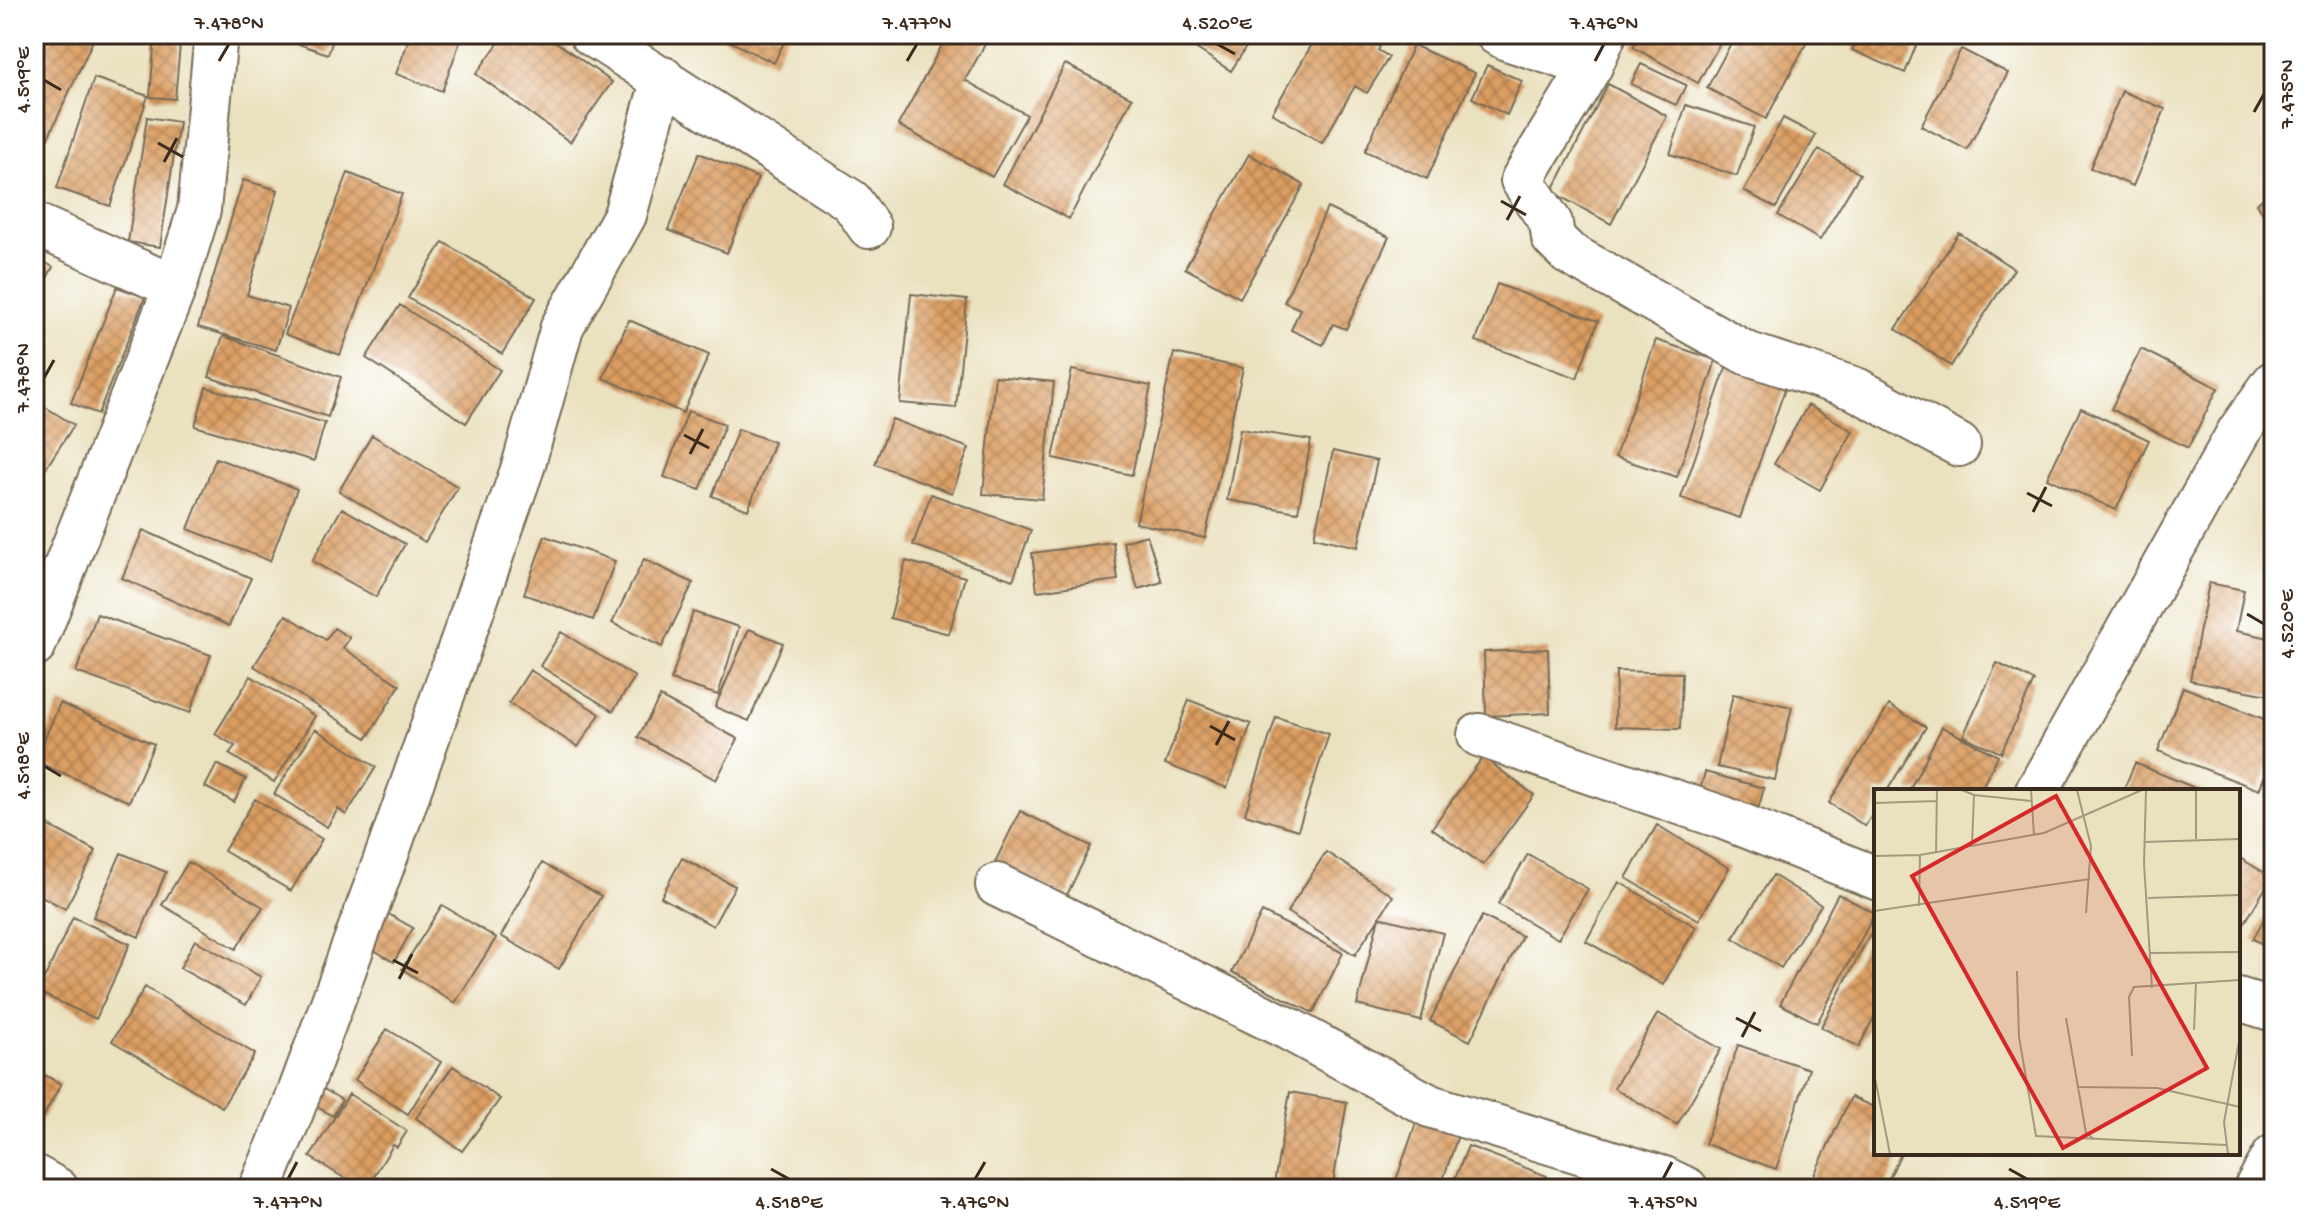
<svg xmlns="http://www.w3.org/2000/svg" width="2308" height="1223" viewBox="0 0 2308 1223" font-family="'Gochi Hand',sans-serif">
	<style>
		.building { fill: url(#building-cross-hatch) }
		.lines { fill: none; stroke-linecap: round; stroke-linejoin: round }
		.street-casing { stroke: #786a56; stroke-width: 46 }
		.street { stroke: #fff; stroke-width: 42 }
		.ticks { fill: none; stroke: #3b2a1e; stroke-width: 3 }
		.inset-road { fill: none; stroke: #a4987f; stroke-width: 2 }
		.view { fill: #d62828; fill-opacity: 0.15; stroke: #d62828; stroke-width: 4 }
		.inset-edge { fill: none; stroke: #3b2a1e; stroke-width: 4 }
		.neatline { fill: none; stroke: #3b2a1e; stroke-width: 3 }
		.ticks-label { font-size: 20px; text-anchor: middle; fill: #3b2a1e }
	</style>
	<defs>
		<pattern id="building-cross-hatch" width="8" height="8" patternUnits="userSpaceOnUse" patternTransform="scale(2)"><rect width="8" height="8" fill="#db9d60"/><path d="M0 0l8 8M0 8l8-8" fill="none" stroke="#b3804f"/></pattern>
	</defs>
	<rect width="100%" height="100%" fill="#fff"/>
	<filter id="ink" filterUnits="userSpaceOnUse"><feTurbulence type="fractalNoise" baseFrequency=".0125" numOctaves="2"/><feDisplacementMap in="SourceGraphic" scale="16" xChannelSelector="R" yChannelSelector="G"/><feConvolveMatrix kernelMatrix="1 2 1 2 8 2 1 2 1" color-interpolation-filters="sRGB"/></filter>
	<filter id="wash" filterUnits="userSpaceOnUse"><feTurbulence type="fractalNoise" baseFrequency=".006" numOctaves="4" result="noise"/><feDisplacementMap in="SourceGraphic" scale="32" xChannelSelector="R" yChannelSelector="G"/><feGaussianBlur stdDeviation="1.8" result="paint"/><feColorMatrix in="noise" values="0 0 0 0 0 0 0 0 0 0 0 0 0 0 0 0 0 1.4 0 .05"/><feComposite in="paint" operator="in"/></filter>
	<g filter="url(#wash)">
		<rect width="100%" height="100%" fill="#eae1bf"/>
		<g id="blocks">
			<path class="building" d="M 34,34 L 96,34 L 48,138 L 34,131 Z
				M 155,34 L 181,34 L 175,99 L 150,97 Z
				M 269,34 L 335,34 L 328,54 Z
				M 411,34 L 463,34 L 442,91 L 396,74 Z
				M 505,34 L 545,34 L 612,82 L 570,142 L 476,74 Z
				M 715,34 L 788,34 L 774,63 Z
				M 948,34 L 980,34 L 988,39 L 965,80 L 1027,115 L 992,177 L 898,125 Z
				M 1187,34 L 1254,34 L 1231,71 L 1183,40 Z
				M 1318,34 L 1358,34 L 1380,47 L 1378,50 L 1389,57 L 1367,93 L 1355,86 L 1322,143 L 1272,113 Z
				M 1640,34 L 1725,34 L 1698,83 L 1633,47 Z
				M 1736,34 L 1793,34 L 1807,42 L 1766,119 L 1707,88 Z
				M 1860,34 L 1917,34 L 1920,36 L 1905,73 L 1852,50 Z
				M 1413,45 L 1475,73 L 1427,179 L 1365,151 Z
				M 1961,49 L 2008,73 L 1967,150 L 1921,126 Z
				M 1065,64 L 1132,98 L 1069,219 L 1003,184 Z
				M 1641,64 L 1686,85 L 1676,105 L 1631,84 Z
				M 1487,65 L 1522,81 L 1507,115 L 1472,98 Z
				M 94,78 L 148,96 L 110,206 L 57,188 Z
				M 1608,84 L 1667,116 L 1611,224 L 1552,192 Z
				M 2122,91 L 2165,109 L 2133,186 L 2090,168 Z
				M 1686,105 L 1754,127 L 1737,176 L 1670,154 Z
				M 147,117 L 179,122 L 160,247 L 128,242 Z
				M 1783,118 L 1816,135 L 1776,208 L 1744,191 Z
				M 1819,149 L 1860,174 L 1820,240 L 1778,215 Z
				M 699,153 L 758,178 L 727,253 L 668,230 Z
				M 1249,154 L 1304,185 L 1240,298 L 1185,268 Z
				M 348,173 L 402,194 L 340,355 L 285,334 Z
				M 243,180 L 278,190 L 247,295 L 289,308 L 276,350 L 198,327 Z
				M 2274,190 L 2274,228 L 2256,204 Z
				M 1327,208 L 1389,237 L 1346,329 L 1333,324 L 1323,345 L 1291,330 L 1300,309 L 1284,302 Z
				M 1959,233 L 2014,269 L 1951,366 L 1896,329 Z
				M 443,242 L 536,298 L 502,354 L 408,298 Z
				M 34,256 L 53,267 L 34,301 Z
				M 1497,284 L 1598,321 L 1577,378 L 1476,341 Z
				M 117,287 L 145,297 L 98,414 L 71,403 Z
				M 911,294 L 967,300 L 956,408 L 900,403 Z
				M 400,305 L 500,370 L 466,423 L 366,358 Z
				M 629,320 L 709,355 L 683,413 L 603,378 Z
				M 223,336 L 341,377 L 328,417 L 209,377 Z
				M 1656,340 L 1716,360 L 1677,477 L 1615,457 Z
				M 2141,349 L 2218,388 L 2188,448 L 2111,409 Z
				M 1174,353 L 1243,368 L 1205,538 L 1136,523 Z
				M 1728,362 L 1787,383 L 1740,518 L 1681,498 Z
				M 1072,370 L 1151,386 L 1132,475 L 1053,458 Z
				M 995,376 L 1054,382 L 1042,499 L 983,494 Z
				M 206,387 L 325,423 L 314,461 L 195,426 Z
				M 34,400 L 74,425 L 40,477 L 34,473 Z
				M 1808,405 L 1853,431 L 1820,490 L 1774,464 Z
				M 2081,408 L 2149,440 L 2116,510 L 2047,478 Z
				M 688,411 L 725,424 L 700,490 L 664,477 Z
				M 892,419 L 969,448 L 952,493 L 875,464 Z
				M 738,429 L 774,442 L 748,510 L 712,496 Z
				M 1240,429 L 1311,440 L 1298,512 L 1227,500 Z
				M 372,435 L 458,487 L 425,542 L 339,491 Z
				M 1333,451 L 1377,461 L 1358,547 L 1314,537 Z
				M 216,458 L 297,489 L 270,561 L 188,529 Z
				M 931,494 L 1031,530 L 1013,580 L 913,545 Z
				M 342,508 L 405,544 L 376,597 L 312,561 Z
				M 143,530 L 251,578 L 229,626 L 122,578 Z
				M 1147,535 L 1162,582 L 1138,589 L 1123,542 Z
				M 545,536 L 615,561 L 593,620 L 524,594 Z
				M 1113,542 L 1118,580 L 1037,591 L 1032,553 Z
				M 644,559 L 693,583 L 662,647 L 612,623 Z
				M 906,561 L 965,577 L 949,634 L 890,618 Z
				M 2209,583 L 2244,590 L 2236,631 L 2274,639 L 2274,696 L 2190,680 Z
				M 693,612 L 739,627 L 718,695 L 671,680 Z
				M 97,614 L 211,655 L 190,713 L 76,672 Z
				M 286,615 L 326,640 L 334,628 L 350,638 L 343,648 L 400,685 L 367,738 L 254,666 Z
				M 749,629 L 783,643 L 749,721 L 715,707 Z
				M 561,632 L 635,677 L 613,711 L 540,666 Z
				M 1548,649 L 1550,713 L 1486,716 L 1484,652 Z
				M 1997,663 L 2034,681 L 2001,753 L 1963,736 Z
				M 530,670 L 600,714 L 578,747 L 509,703 Z
				M 1616,671 L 1682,673 L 1680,729 L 1615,727 Z
				M 251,676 L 315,716 L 274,782 L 229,754 L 235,746 L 215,734 Z
				M 2183,687 L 2274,723 L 2274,753 L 2259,790 L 2158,751 Z
				M 1733,694 L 1792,707 L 1775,780 L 1717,767 Z
				M 660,697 L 738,739 L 716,780 L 638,737 Z
				M 1189,700 L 1251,724 L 1227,788 L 1165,764 Z
				M 60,703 L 154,744 L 129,802 L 35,761 Z
				M 1889,705 L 1926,727 L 1887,791 L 1876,791 L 1876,809 L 1865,826 L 1829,803 Z
				M 1276,717 L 1329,734 L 1298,830 L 1245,814 Z
				M 1942,727 L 1998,756 L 1980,791 L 1909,791 Z
				M 315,729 L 376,767 L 346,815 L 338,809 L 327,827 L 274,794 Z
				M 1483,757 L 1534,795 L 1483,865 L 1432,828 Z
				M 2135,763 L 2202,791 L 2123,791 Z
				M 217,764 L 246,779 L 234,802 L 205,787 Z
				M 1705,772 L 1764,788 L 1757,813 L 1698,797 Z
				M 255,799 L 322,839 L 291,891 L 224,851 Z
				M 1020,811 L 1091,846 L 1066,897 L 995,862 Z
				M 35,818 L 96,851 L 65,909 L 34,892 Z
				M 1657,825 L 1729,868 L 1699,920 L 1626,878 Z
				M 1326,852 L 1393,896 L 1355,955 L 1287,912 Z
				M 121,853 L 166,872 L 139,937 L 93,917 Z
				M 1528,854 L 1588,889 L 1558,939 L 1498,904 Z
				M 2238,857 L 2272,877 L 2238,934 Z
				M 682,858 L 735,886 L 713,926 L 661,897 Z
				M 188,862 L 263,907 L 236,949 L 162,905 Z
				M 542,863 L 601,896 L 559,969 L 501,936 Z
				M 1773,875 L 1821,905 L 1781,968 L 1733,938 Z
				M 1619,882 L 1696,927 L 1663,985 L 1586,941 Z
				M 1838,894 L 1875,913 L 1817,1023 L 1780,1004 Z
				M 2274,901 L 2274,950 L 2253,939 Z
				M 442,905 L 496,938 L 455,1003 L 402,969 Z
				M 385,912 L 413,928 L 394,962 L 366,945 Z
				M 1262,912 L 1343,953 L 1313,1013 L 1232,972 Z
				M 1482,916 L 1522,936 L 1470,1041 L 1430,1021 Z
				M 73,917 L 130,944 L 96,1019 L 38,992 Z
				M 1379,917 L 1443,933 L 1421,1021 L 1357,1005 Z
				M 1876,923 L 1876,1013 L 1859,1047 L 1821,1027 Z
				M 195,940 L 261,977 L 246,1005 L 180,968 Z
				M 145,987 L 255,1054 L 222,1107 L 112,1041 Z
				M 1658,1013 L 1721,1049 L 1677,1125 L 1614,1088 Z
				M 387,1029 L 441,1062 L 408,1114 L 355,1080 Z
				M 1738,1045 L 1809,1069 L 1776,1169 L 1705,1144 Z
				M 453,1066 L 500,1099 L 462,1151 L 416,1118 Z
				M 41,1073 L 61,1084 L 34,1134 L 34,1082 L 36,1083 Z
				M 314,1083 L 342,1100 L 333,1116 L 305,1100 Z
				M 1290,1092 L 1347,1102 L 1332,1189 L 1273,1189 Z
				M 349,1094 L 407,1131 L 397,1147 L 393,1145 L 366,1189 L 362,1189 L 310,1157 Z
				M 1851,1097 L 1876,1108 L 1876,1153 L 1901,1153 L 1884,1189 L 1838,1189 L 1813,1177 Z
				M 1417,1120 L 1458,1135 L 1440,1189 L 1393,1189 Z
				M 1468,1146 L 1547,1176 L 1542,1189 L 1451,1189 Z"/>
		</g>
	</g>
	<g filter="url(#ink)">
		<use href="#blocks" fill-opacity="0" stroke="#786a56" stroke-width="2"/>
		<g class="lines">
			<g class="street-casing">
				<path id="street" d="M 591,34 L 851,201 L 869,227
					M 1497,34 L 1507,39 L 1591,66
					M 1605,34 L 1591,66 L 1522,180 L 1551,223 L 1553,238 L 1568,253 L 1746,353 L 1856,389 L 1959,445
					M 34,224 L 175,287
					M 34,646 L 175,287 L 199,210 L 216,34
					M 1479,735 L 1724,818 L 1876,878
					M 2037,791 L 2239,431 L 2274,382
					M 997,885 L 1289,1029 L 1430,1106 L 1664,1178 L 1687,1189
					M 2238,999 L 2274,1010
					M 34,1176 L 57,1189
					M 260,1189 L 292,1112 L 389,849 L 523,467 L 562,327 L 625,215 L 663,78
					M 2255,1189 L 2274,1156"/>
			</g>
			<use href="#street" class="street"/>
		</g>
	</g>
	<path class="ticks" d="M 1217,44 L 1235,54M 219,61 L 229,44M 907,61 L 917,44M 1595,61 L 1604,44M 44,80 L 61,90M 2254,112 L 2264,94M 158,143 L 183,157M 164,162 L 177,138M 1501,201 L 1526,215M 1507,220 L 1520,196M 44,378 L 54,360M 684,435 L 709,448M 690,454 L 703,429M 2027,493 L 2052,506M 2033,512 L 2046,487M 2247,614 L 2264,624M 1210,726 L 1235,740M 1216,745 L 1229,721M 44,766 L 61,776M 393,960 L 418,973M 399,979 L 412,954M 1736,1018 L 1761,1031M 1742,1037 L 1755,1012M 771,1169 L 789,1179M 2009,1169 L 2027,1179M 288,1179 L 297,1162M 975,1179 L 985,1162M 1663,1179 L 1672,1162"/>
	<g transform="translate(1874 789)">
		<rect width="366" height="366" fill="#eae1bf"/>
		<path class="inset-road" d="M 88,1 L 100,6 L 98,55M 157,1 L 160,46M 203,1 L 217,57 L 212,124M 272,1 L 270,75 L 278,199M 100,6 L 157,12M 0,14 L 63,12M 322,50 L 322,1M 270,53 L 366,50M 62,63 L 63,1M 0,67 L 46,66 L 170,44 L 268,1M 274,109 L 366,106M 45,117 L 46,66M 0,122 L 216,90M 276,164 L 366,163M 143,182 L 145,248 L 162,347 L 352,356M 192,229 L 212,344 L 220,350M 320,241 L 322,194M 258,267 L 255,208 L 260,198 L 366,191M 0,284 L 16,365M 203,298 L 283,299 L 366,318M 354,365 L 350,333 L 366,247"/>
		<path class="view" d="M 182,7 L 333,279 L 189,359 L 38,87 Z"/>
		<rect width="366" height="366" class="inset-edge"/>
	</g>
	<rect width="2308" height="1223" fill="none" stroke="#fff" stroke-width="88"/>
	<rect x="44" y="44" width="2220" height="1135" class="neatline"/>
	<g class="ticks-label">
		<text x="229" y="29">7.478°N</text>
		<text x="917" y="29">7.477°N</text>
		<text x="1217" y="29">4.520°E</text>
		<text x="1604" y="29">7.476°N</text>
		<text transform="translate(22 80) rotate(-90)" y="7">4.519°E</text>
		<text transform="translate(2286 94) rotate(-90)" y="7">7.475°N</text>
		<text transform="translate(22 378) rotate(-90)" y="7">7.478°N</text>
		<text transform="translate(2286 624) rotate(-90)" y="7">4.520°E</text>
		<text transform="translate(22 766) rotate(-90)" y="7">4.518°E</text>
		<text x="288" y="1208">7.477°N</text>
		<text x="789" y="1208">4.518°E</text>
		<text x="975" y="1208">7.476°N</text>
		<text x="1663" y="1208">7.475°N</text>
		<text x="2027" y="1208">4.519°E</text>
	</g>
</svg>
